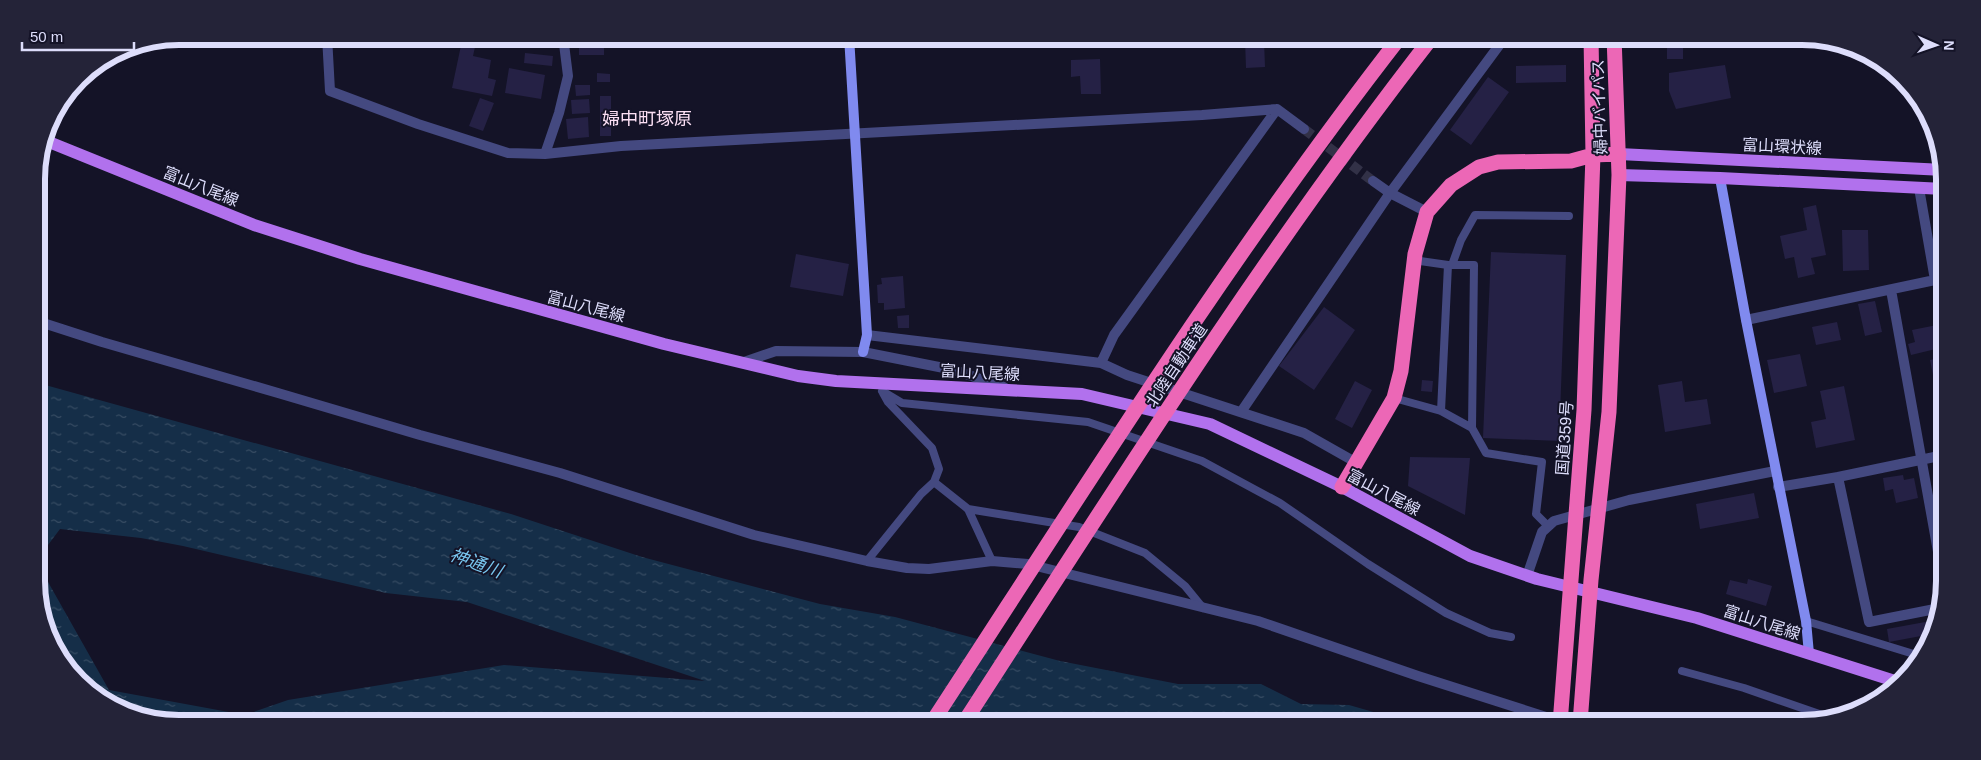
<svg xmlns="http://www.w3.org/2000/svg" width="1981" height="760" viewBox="0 0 1981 760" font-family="Arial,'Noto Sans JP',sans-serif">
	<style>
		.water { fill: url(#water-ripples) }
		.building { fill: #252145 }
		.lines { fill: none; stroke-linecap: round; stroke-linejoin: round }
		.street-tunnel { stroke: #323147; stroke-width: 10; stroke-dasharray: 10 5; stroke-linecap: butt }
		.lane { stroke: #444980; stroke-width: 8 }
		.street { stroke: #444980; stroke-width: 10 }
		.secondary { stroke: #808aef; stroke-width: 10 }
		.primary { stroke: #b171ed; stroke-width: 12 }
		.highway { stroke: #ec67b6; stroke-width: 15 }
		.labels { text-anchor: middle; stroke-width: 4; stroke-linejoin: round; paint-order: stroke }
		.street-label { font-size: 16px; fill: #ddddfb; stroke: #141327 }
		.neighbourhood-label { font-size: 18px; fill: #fbdff4; stroke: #141327 }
		.water-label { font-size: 18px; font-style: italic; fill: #78c5ee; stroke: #141327 }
		.rim { fill: none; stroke: #ddddfb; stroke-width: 6 }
	</style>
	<defs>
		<pattern id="water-ripples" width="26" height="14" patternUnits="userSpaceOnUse" patternTransform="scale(1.25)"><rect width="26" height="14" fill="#152e48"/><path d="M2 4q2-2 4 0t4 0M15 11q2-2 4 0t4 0" fill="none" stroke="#374c63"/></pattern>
	</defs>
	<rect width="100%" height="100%" fill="#141327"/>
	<path class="water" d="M 38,383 L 511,514 L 642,557 L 820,604 L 895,617 L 1060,661 L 1178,684 L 1261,684 L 1301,704 L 1349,705 L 1415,724 L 179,724 L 133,716 L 72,675 L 39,609 L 39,566 L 109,690 L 245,715 L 288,700 L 504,665 L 705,681 L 467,602 L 386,593 L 183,546 L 141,538 L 60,529 L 39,557 Z"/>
	<path class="building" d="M 463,36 L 477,38 L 473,56 L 491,60 L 488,78 L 496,80 L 492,96 L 452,88 Z
		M 579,36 L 604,36 L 604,55 L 579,55 Z
		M 1667,36 L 1683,36 L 1683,59 L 1667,59 Z
		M 1245,40 L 1264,40 L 1265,67 L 1246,68 Z
		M 525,53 L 553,56 L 552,66 L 524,63 Z
		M 1100,59 L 1101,94 L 1081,94 L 1080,76 L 1071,77 L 1071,60 Z
		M 1566,65 L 1566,82 L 1516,83 L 1516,66 Z
		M 1725,65 L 1731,98 L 1676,109 L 1669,91 L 1669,73 Z
		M 509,68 L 545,75 L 541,99 L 505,93 Z
		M 597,73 L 610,74 L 610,82 L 597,82 Z
		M 1488,77 L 1509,92 L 1471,145 L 1450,130 Z
		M 575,85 L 590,85 L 590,95 L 576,96 Z
		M 600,96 L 611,96 L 611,136 L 600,136 Z
		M 480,98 L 494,103 L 483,131 L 469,126 Z
		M 589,99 L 590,113 L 572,114 L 571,100 Z
		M 588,117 L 589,137 L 568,139 L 566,119 Z
		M 1816,205 L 1826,255 L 1811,258 L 1815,274 L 1798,278 L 1794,257 L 1785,259 L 1780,236 L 1807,230 L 1803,208 Z
		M 1842,230 L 1868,230 L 1869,270 L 1843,271 Z
		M 1491,252 L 1566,255 L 1559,441 L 1483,438 Z
		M 796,254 L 849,264 L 843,296 L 790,287 Z
		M 903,276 L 905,308 L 884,310 L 884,303 L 878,303 L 877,285 L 882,284 L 881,278 Z
		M 1875,301 L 1882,332 L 1865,336 L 1858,304 Z
		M 1324,307 L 1355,330 L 1314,390 L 1279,366 Z
		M 909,315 L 909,328 L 898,328 L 897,316 Z
		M 1837,322 L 1841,340 L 1816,345 L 1812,327 Z
		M 1942,324 L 1944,347 L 1911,355 L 1908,344 L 1915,342 L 1912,330 Z
		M 1800,354 L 1807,386 L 1774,393 L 1767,360 Z
		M 1944,357 L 1944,378 L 1934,380 L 1930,360 Z
		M 1422,380 L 1433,381 L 1432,392 L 1421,391 Z
		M 1355,381 L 1372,390 L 1352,428 L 1335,419 Z
		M 1682,381 L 1685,402 L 1707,399 L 1711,424 L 1665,432 L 1658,385 Z
		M 1844,386 L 1855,440 L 1816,448 L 1811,422 L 1826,419 L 1820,391 Z
		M 1944,388 L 1944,407 L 1940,408 L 1936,390 Z
		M 1410,457 L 1470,458 L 1465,515 L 1408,486 Z
		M 1903,475 L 1904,480 L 1914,478 L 1918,498 L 1896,503 L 1893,489 L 1885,491 L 1883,478 Z
		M 1754,493 L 1759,518 L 1700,529 L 1696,504 Z
		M 1748,579 L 1772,586 L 1766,606 L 1726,594 L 1730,580 L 1747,584 Z
		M 1936,620 L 1937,627 L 1923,647 L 1921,636 L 1889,642 L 1887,629 Z"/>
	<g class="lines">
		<path class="street-tunnel" d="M 1304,129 L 1373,181"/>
		<path class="lane" d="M 1420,261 L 1448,265 L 1441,411
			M 1452,265 L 1461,240 L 1475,215 L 1569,216
			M 882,391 L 902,403 L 1088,422 L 1202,461 L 1280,503 L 1368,564 L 1446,613 L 1490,633 L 1511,637
			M 1394,398 L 1441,411 L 1472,428 L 1474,265 L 1448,265
			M 1472,428 L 1486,453 L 1542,462 L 1536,514 L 1548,526
			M 934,482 L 968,509 L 992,561
			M 968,509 L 1079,527 L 1145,553 L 1185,586 L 1203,608
			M 867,561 L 921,494 L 934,482 L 939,469 L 932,448 L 888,402 L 883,393
			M 1806,621 L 1917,655
			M 1682,671 L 1744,688 L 1828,717"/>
		<path class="street" d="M 327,36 L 330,91 L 418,124 L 508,153 L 545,154 L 621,146 L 1202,115 L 1277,109 L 1304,129
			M 1277,109 L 1114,335 L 1101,363 L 1127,375 L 1304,433 L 1357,463
			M 545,154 L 559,113 L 568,76 L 563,36
			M 1373,181 L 1390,193 L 1427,212
			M 1891,290 L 1944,585
			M 1746,320 L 1935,280 L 1919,188
			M 37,321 L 102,342 L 278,393 L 420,435 L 560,473 L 754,535 L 867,561 L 907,568 L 929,569 L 992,561 L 1028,564 L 1258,621 L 1418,676 L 1568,724
			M 867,335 L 1101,363
			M 744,362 L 776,351 L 863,352 L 954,370 L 1004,387
			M 1241,412 L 1390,193 L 1506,36
			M 1838,477 L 1869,622 L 1940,608
			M 1778,487 L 1838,477 L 1944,455
			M 1527,576 L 1542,532 L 1554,521 L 1629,500 L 1775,471"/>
		<path class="secondary" d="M 849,36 L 867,335 L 863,352
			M 1720,178 L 1746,320 L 1806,621 L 1809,654"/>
		<path class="primary" d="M 44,140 L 254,225 L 360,259 L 664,344 L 798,376 L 836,381 L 1082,394 L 1210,424 L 1342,487 L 1470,556 L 1537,579 L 1697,618 L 1898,682
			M 1619,154 L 1944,170
			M 1619,175 L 1720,178 L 1944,189"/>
		<path class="highway" d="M 1342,487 L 1394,398 L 1401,371 L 1415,254 L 1427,212 L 1451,185 L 1479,167 L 1498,162 L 1571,161 L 1593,155 L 1619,154
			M 1580,723 L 1591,580 L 1609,412 L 1619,175 L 1614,36
			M 931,724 C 1083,491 1230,255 1401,36
			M 963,724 C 1114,491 1262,255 1433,36
			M 1560,724 L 1584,410 L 1593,155 L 1591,36"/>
	</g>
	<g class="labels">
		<g class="street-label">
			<text transform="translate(1599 107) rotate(-92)" y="6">婦中バイパス</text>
			<text transform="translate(1782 146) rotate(3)" y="6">富山環状線</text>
			<text transform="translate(201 186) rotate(22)" y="6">富山八尾線</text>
			<text transform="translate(586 306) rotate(15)" y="6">富山八尾線</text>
			<text transform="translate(1176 365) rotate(-56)" y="6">北陸自動車道</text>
			<text transform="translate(980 372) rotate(3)" y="6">富山八尾線</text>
			<text transform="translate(1564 438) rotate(-86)" y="6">国道359号</text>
			<text transform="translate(1384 492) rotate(28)" y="6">富山八尾線</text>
			<text transform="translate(1762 622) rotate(18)" y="6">富山八尾線</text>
		</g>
		<g class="neighbourhood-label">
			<text x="647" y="125">婦中町塚原</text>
		</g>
		<g class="water-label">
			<text transform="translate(476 563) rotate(20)" y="6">神通川</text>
		</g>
	</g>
	<path d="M0 0H1981V760H0ZM179 45H1802A134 134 0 0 1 1936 179V581A134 134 0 0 1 1802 715H179A134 134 0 0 1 45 581V179A134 134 0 0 1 179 45Z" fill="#242338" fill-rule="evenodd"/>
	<path class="rim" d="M179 45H1802A134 134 0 0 1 1936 179V581A134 134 0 0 1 1802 715H179A134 134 0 0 1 45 581V179A134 134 0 0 1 179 45Z"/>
	<g transform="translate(1936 45) rotate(92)" stroke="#141327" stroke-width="4" paint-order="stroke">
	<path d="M0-4L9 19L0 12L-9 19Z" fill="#ddddfb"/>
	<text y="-8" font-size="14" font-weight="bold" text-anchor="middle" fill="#ddddfb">N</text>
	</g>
	<path d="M22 42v8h112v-8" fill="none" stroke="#ddddfb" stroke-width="2.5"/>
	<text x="30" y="42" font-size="15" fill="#ddddfb" stroke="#141327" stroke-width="4" paint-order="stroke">50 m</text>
</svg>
